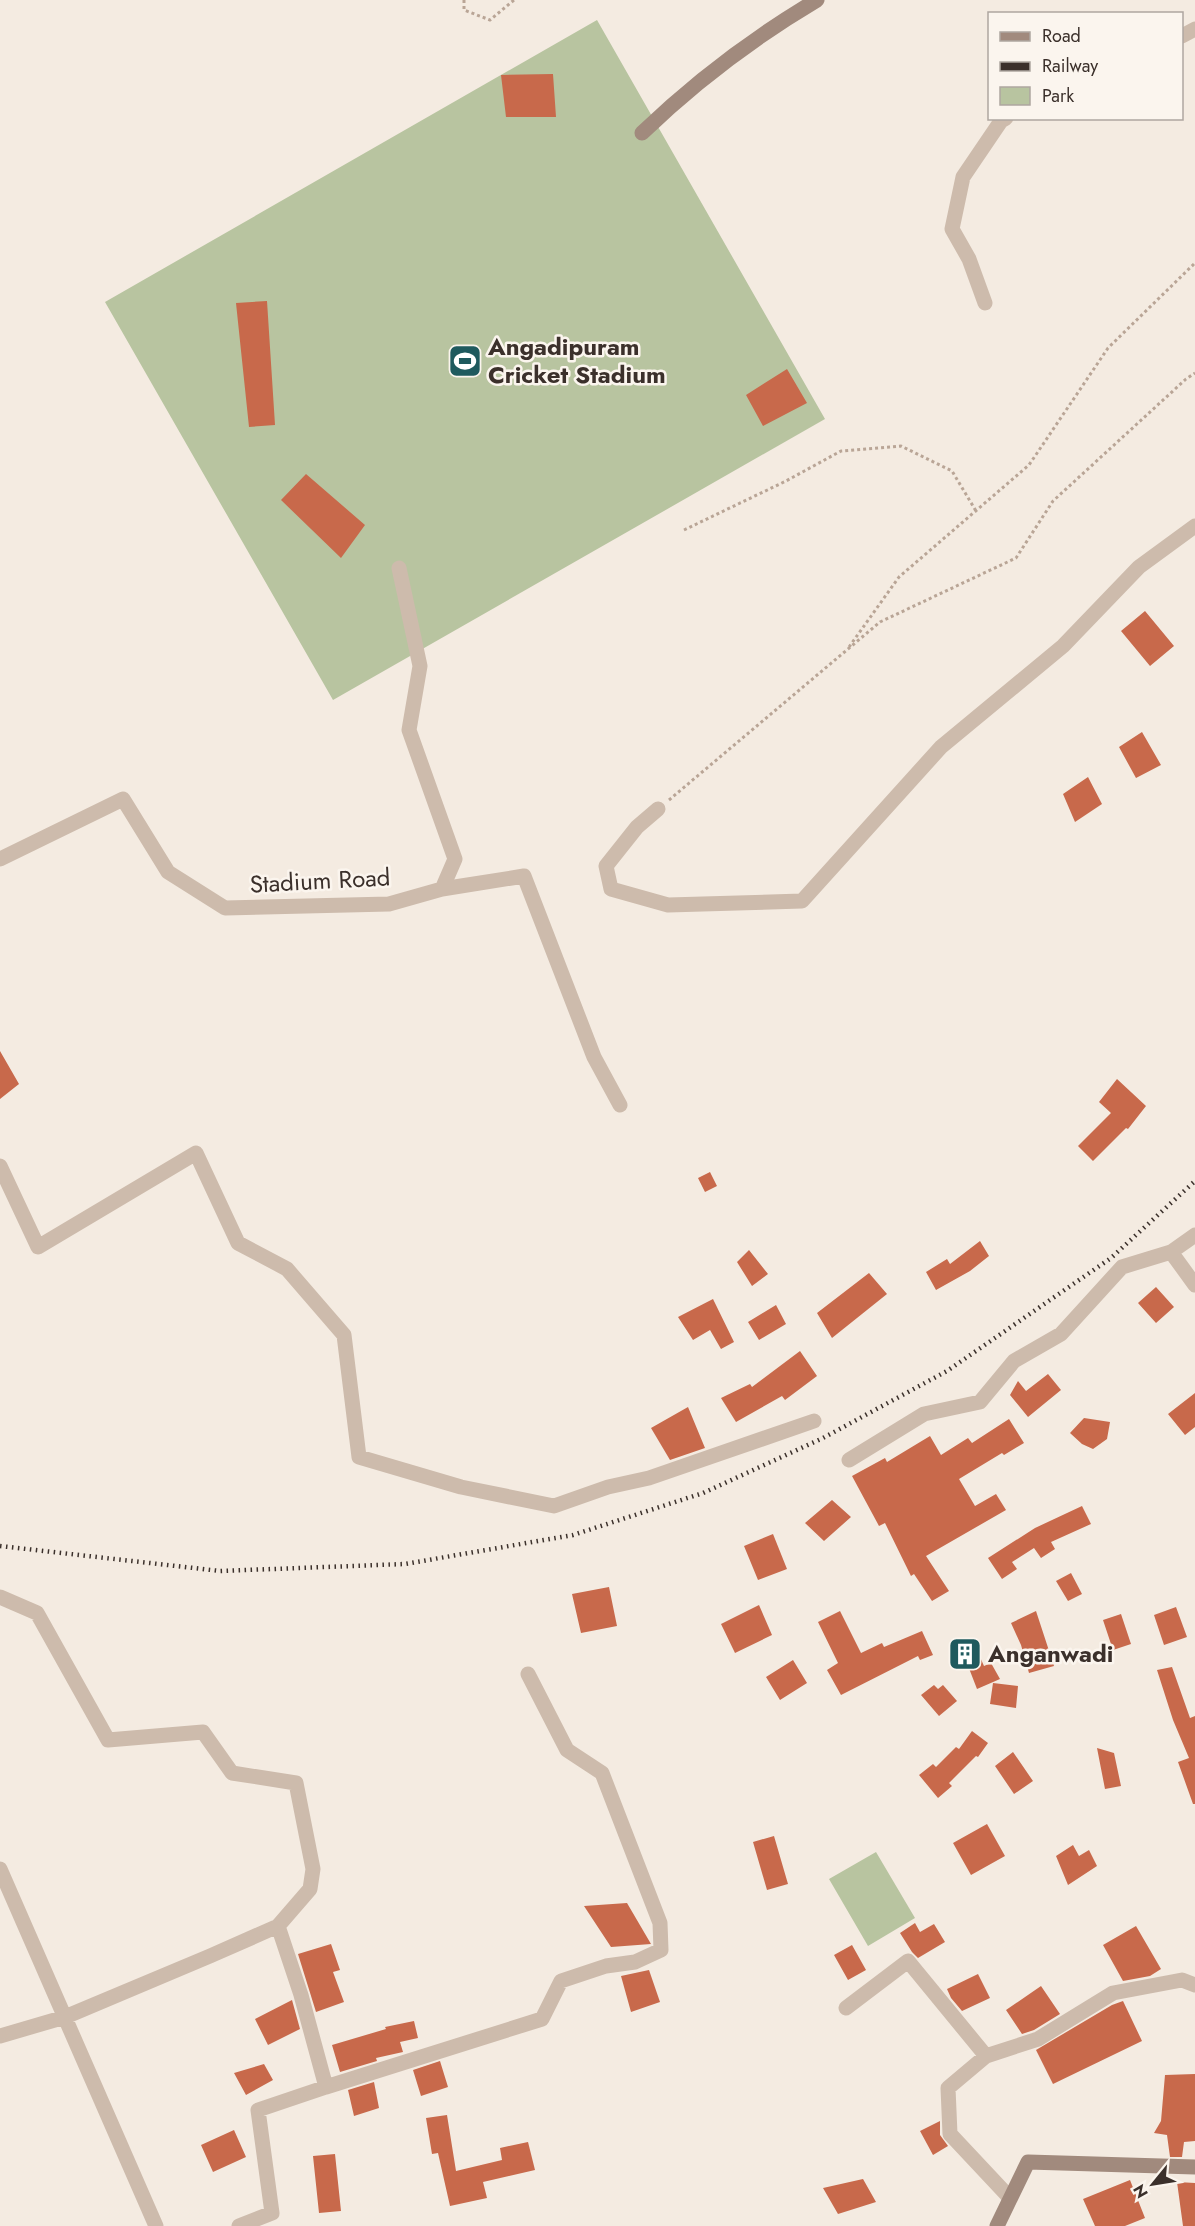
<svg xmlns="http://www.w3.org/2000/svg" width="1195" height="2226" viewBox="0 0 1195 2226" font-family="Jost,sans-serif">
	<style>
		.green { fill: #b8c4a0 }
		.building { fill: #c8694b }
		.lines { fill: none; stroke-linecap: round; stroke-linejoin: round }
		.path { stroke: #b9a596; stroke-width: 3; stroke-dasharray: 3 3; stroke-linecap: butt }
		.street { stroke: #cdbbac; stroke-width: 15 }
		.secondary { stroke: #a18a7d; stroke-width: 15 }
		.rail { stroke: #3b302b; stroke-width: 4.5; stroke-dasharray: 1.5 4.5; stroke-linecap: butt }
		.labels { text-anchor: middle; stroke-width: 5; stroke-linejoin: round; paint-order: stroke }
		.poi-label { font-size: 24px; font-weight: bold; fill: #3b302b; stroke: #fbf5ee; text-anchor: start }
		.street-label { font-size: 24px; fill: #3b302b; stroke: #fbf5ee }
	</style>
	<rect width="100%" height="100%" fill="#f4ebe1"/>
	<path class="green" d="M 597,20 L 825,419 L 333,700 L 105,302 Z
		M 876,1852 L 915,1918 L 868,1946 L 829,1879 Z"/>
	<path class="building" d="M 553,74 L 556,117 L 506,117 L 501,75 Z
		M 267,301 L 275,425 L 249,427 L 236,303 Z
		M 787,369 L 807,403 L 763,426 L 746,395 Z
		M 306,474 L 365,525 L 341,558 L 281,500 Z
		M 1145,611 L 1174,646 L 1150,666 L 1121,631 Z
		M 1142,732 L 1161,765 L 1136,778 L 1119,747 Z
		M 1088,777 L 1102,804 L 1075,822 L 1063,794 Z
		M 0,1051 L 19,1084 L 0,1099 Z
		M 1117,1079 L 1146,1106 L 1128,1129 L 1126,1128 L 1093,1161 L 1078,1146 L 1111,1113 L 1099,1102 Z
		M 710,1172 L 717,1186 L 705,1192 L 698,1178 Z
		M 980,1241 L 989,1256 L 970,1271 L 936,1290 L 926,1272 L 947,1259 L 950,1264 Z
		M 749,1250 L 768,1274 L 752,1286 L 737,1262 Z
		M 869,1273 L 887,1294 L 832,1338 L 817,1313 Z
		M 1156,1287 L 1174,1307 L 1156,1323 L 1138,1303 Z
		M 713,1299 L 734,1342 L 721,1349 L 710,1330 L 693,1340 L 678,1317 Z
		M 776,1305 L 786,1324 L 759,1340 L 748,1322 Z
		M 800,1351 L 817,1376 L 785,1400 L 782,1396 L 736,1422 L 721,1398 L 750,1384 L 752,1387 Z
		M 1048,1374 L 1061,1390 L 1028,1417 L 1010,1395 L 1018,1381 L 1026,1391 Z
		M 1195,1393 L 1195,1427 L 1185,1435 L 1168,1414 Z
		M 688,1407 L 705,1448 L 670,1460 L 651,1428 Z
		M 1084,1418 L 1110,1422 L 1107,1439 L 1093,1449 L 1082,1444 L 1070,1433 Z
		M 1009,1419 L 1024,1443 L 1004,1455 L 1002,1453 L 959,1479 L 975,1506 L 996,1494 L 1006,1510 L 926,1556 L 949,1591 L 932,1601 L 914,1574 L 911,1576 L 885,1523 L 879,1526 L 852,1476 L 885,1458 L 887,1462 L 930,1436 L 941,1455 L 968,1438 L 972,1443 Z
		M 832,1500 L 851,1517 L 824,1541 L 805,1523 Z
		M 1082,1506 L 1091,1524 L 1051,1542 L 1055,1549 L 1041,1558 L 1034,1548 L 1012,1562 L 1017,1569 L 1002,1579 L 988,1558 L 1035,1528 Z
		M 773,1534 L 787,1569 L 758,1580 L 744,1546 Z
		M 1071,1573 L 1082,1594 L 1068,1601 L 1056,1581 Z
		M 609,1587 L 617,1626 L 581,1633 L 572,1594 Z
		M 759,1605 L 772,1635 L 735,1653 L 721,1624 Z
		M 1176,1607 L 1187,1637 L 1164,1645 L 1154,1615 Z
		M 840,1611 L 861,1653 L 882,1643 L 884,1647 L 922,1631 L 933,1655 L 920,1660 L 918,1656 L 841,1695 L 827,1670 L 838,1663 L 818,1622 Z
		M 1036,1611 L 1054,1666 L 1029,1673 L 1021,1645 L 1011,1623 Z
		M 1121,1614 L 1131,1644 L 1113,1650 L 1103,1620 Z
		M 976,1648 L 984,1666 L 991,1663 L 1000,1679 L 977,1689 L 965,1658 Z
		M 793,1660 L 807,1683 L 780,1700 L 766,1677 Z
		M 1172,1667 L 1190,1718 L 1195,1716 L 1195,1804 L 1193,1804 L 1178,1762 L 1189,1758 L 1173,1720 L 1157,1670 Z
		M 993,1683 L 1018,1686 L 1016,1708 L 990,1704 Z
		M 934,1685 L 938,1689 L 943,1685 L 957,1701 L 939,1716 L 921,1695 Z
		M 972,1731 L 988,1743 L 978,1757 L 976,1756 L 949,1783 L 952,1786 L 938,1798 L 919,1775 L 933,1764 L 936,1767 L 956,1747 L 959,1749 Z
		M 1097,1748 L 1114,1753 L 1121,1786 L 1105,1789 Z
		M 1013,1752 L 1033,1781 L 1014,1794 L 995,1766 Z
		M 987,1824 L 1005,1856 L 971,1875 L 953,1843 Z
		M 774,1836 L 788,1884 L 767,1890 L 753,1842 Z
		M 1073,1845 L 1079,1856 L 1089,1850 L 1097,1866 L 1068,1885 L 1056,1856 Z
		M 627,1903 L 651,1944 L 611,1947 L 584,1906 Z
		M 915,1923 L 920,1932 L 934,1924 L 945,1942 L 918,1958 L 912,1952 L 900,1933 Z
		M 1136,1926 L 1161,1969 L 1150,1976 L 1123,1981 L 1103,1945 Z
		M 331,1944 L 340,1970 L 333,1972 L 344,2002 L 316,2012 L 298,1954 Z
		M 852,1945 L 866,1970 L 848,1980 L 834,1955 Z
		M 649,1970 L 660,2002 L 631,2012 L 621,1976 Z
		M 978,1974 L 990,1998 L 962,2011 L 951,1998 L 947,1989 Z
		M 1041,1986 L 1060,2014 L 1034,2030 L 1022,2034 L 1006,2010 Z
		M 292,2000 L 300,2029 L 268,2045 L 255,2019 Z
		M 1123,2001 L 1142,2041 L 1053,2084 L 1036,2050 L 1112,2005 Z
		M 414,2021 L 418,2038 L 400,2042 L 403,2052 L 376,2058 L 377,2061 L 340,2072 L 332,2045 L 386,2029 L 385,2027 Z
		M 440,2061 L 448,2087 L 421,2096 L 413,2070 Z
		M 264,2064 L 273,2080 L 246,2095 L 234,2073 Z
		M 1195,2074 L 1195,2141 L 1184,2142 L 1182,2157 L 1170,2157 L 1167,2135 L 1154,2133 L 1161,2121 L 1165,2075 Z
		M 374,2082 L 379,2108 L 354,2116 L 348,2090 Z
		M 447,2115 L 456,2171 L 502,2160 L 500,2148 L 528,2142 L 535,2170 L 483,2182 L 487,2198 L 450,2206 L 438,2153 L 432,2154 L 426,2118 Z
		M 940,2121 L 940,2135 L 948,2146 L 933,2155 L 920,2131 Z
		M 234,2130 L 246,2157 L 213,2172 L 201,2145 Z
		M 335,2154 L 341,2211 L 319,2213 L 313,2156 Z
		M 863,2179 L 876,2202 L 838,2214 L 823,2188 Z
		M 1130,2180 L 1145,2218 L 1125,2226 L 1095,2226 L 1083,2199 Z
		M 1177,2182 L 1195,2183 L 1195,2226 L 1183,2226 Z"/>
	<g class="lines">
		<path class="path" d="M 464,0 L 464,10 L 490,20 L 514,0
			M 684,530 L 786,481 L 841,451 L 901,446 L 952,471 L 976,511
			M 849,647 L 899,577 L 1029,465 L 1108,348 L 1195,263
			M 669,800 L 880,622 L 1016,558 L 1053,501 L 1186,379 L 1195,373"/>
		<path class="street" d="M 1182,36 L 1195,29
			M 985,303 L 969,259 L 952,229 L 963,177 L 1001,121 L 1006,118
			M 658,809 L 637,827 L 606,866 L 611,889 L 668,905 L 802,901 L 941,747 L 1063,646 L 1139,567 L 1195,526
			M 0,859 L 123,799 L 168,872 L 225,908 L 389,904 L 442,889 L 455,859 L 409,730 L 420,666 L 399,568
			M 442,889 L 524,876 L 594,1057 L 620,1105
			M 0,1166 L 38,1247 L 196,1153 L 238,1243 L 287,1269 L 344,1335 L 359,1457 L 461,1487 L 554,1506 L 608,1487 L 649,1478 L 814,1421
			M 1171,1252 L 1195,1285
			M 849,1460 L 924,1414 L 980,1402 L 1014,1361 L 1061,1334 L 1122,1267 L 1171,1252 L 1195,1235
			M 0,1597 L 37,1613 L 108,1740 L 203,1732 L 232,1773 L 296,1783 L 313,1869 L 310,1889 L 278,1926 L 210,1956 L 65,2017 L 0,2036
			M 0,1869 L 156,2226
			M 846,2008 L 908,1961 L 986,2056
			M 326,2087 L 542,2019 L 561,1981 L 606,1966 L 635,1962 L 661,1950 L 660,1923 L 602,1773 L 567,1750 L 528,1674
			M 1010,2198 L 950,2134 L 948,2088 L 986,2056 L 1038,2039 L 1113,1993 L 1182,1980 L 1195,1985
			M 239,2226 L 272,2213 L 258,2110 L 326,2087 L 301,1995 L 278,1926"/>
		<path class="secondary" d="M 642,133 C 696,81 753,38 817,0
			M 997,2226 L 1028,2162 L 1195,2167"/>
		<path class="rail" d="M 0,1546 L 220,1571 L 405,1564 L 573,1535 L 703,1493 L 823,1438 L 947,1371 L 1111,1258 L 1195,1181"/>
	</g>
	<defs>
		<g id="stadium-square" transform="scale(1.725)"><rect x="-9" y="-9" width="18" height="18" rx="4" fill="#1f5a5e" stroke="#fbf5ee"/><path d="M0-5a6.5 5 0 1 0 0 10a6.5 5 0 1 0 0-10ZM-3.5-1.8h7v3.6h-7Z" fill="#fff"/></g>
		<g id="building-square" transform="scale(1.725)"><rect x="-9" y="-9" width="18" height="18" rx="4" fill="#1f5a5e" stroke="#fbf5ee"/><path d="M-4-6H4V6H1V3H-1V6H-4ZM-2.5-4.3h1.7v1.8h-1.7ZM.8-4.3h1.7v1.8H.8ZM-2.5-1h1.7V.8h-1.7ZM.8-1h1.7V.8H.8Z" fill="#fff"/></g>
	</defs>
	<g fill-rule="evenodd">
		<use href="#stadium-square" x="465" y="361"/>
		<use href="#building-square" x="965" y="1654"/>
	</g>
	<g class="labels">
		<g class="poi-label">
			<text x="488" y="355">Angadipuram<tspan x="488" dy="28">Cricket Stadium</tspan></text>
			<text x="988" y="1662">Anganwadi</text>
		</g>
		<g class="street-label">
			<text transform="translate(320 881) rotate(-3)" y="8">Stadium Road</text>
		</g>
	</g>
	<rect x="988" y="12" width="195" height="108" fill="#fbf5ee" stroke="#aea6a0" stroke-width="1.5"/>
	<rect x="1000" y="32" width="30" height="9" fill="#a18a7d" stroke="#aea6a0" stroke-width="1.5"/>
	<text x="1042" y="42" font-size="18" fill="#3b302b">Road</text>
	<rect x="1000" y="62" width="30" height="9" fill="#3b302b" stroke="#aea6a0" stroke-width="1.5"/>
	<text x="1042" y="72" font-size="18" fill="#3b302b">Railway</text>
	<rect x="1000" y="87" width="30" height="18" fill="#b8c4a0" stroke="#aea6a0" stroke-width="1.5"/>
	<text x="1042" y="102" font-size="18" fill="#3b302b">Park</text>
	<g transform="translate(1153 2184) rotate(240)" stroke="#fbf5ee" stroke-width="4.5" paint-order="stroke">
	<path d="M0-4.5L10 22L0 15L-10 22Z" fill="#3b302b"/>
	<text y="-9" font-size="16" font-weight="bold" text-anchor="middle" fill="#3b302b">N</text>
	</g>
</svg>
